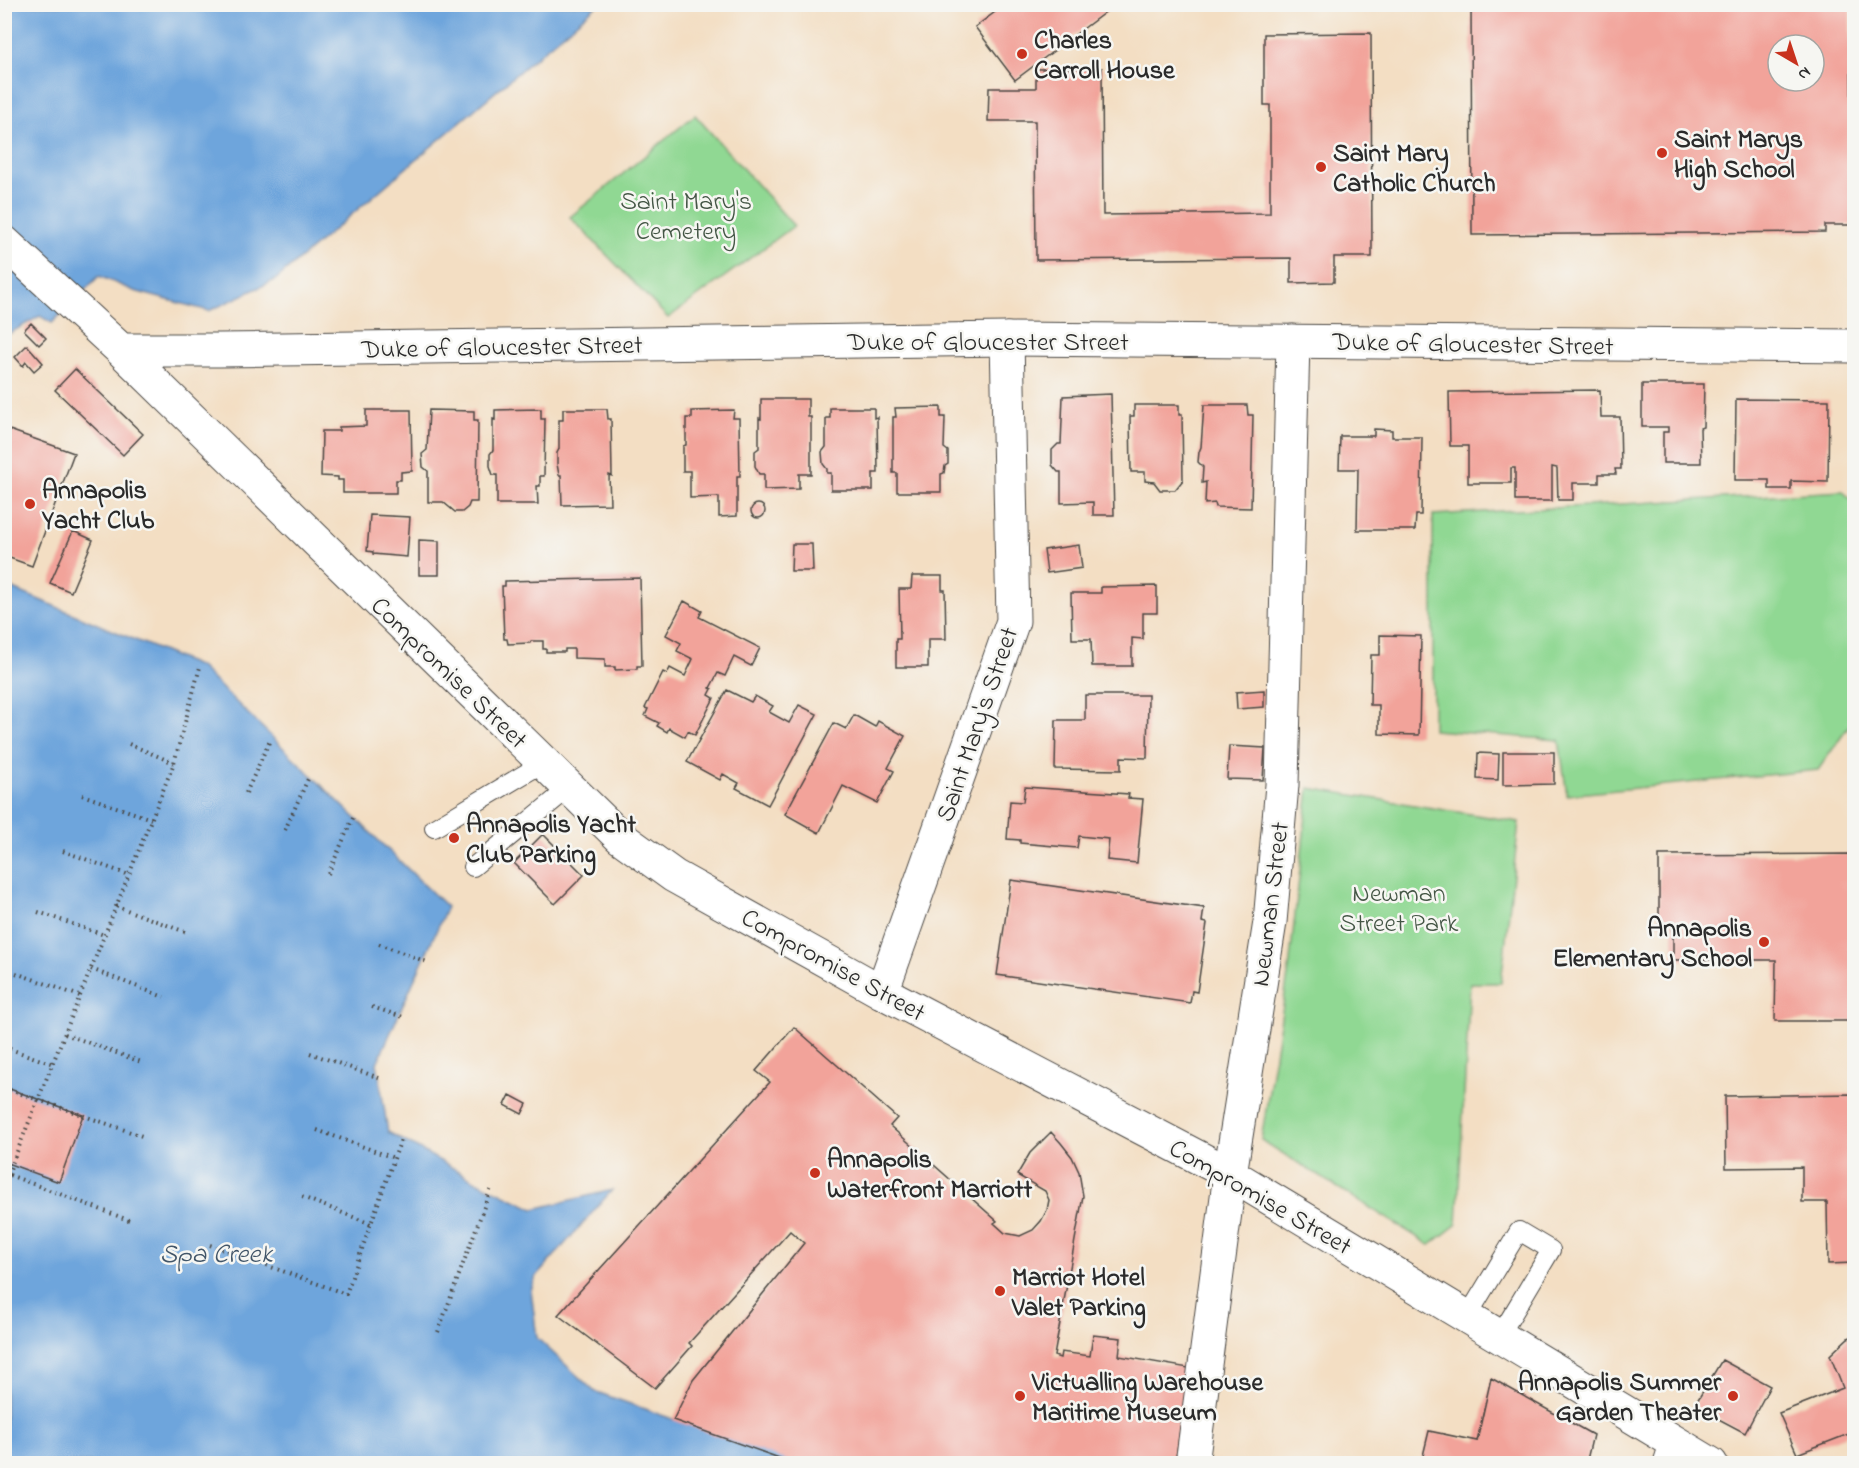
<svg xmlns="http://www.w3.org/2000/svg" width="1859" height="1468" viewBox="0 0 1859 1468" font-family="'Indie Flower',sans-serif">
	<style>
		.green { fill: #90d893; stroke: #5e825f; stroke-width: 1.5 }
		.water { fill: #6ea5dc; stroke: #4c6884; stroke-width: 1.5 }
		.building { fill: #f2a39a; fill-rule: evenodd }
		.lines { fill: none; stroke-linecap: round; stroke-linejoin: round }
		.lane-casing { stroke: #494642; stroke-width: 20 }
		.street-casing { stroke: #494642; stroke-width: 35 }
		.secondary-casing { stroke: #494642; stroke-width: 35 }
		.path { stroke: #494642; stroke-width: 4; stroke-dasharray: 1.5 4.5; stroke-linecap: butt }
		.lane { stroke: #fff; stroke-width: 18 }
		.street { stroke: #fff; stroke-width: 33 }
		.secondary { stroke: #fff; stroke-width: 33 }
		.poi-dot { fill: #c8321e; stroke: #f6f6f2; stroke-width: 2 }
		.labels { text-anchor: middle; stroke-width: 5; stroke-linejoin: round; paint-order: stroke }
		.poi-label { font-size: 26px; font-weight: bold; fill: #2b2b2b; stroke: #f6f6f2; text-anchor: start }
		.park-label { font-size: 26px; fill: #445645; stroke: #f6f6f2 }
		.street-label { font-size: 26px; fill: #2b2b2b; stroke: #f6f6f2 }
		.water-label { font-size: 27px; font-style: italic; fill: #425669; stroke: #f6f6f2 }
	</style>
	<rect width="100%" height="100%" fill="#f6f6f2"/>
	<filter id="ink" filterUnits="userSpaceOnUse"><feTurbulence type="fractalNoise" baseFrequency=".0167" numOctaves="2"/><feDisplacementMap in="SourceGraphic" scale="12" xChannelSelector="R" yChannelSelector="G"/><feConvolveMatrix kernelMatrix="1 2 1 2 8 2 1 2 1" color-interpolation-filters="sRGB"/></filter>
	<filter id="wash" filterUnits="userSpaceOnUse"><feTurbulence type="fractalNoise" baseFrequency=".008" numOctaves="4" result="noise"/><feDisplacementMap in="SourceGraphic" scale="24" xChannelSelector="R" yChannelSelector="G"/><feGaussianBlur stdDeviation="1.35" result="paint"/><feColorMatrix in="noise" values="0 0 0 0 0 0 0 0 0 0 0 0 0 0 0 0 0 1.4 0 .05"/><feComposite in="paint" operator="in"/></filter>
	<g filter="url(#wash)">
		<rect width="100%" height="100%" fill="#f3dec3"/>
		<path class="green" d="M 695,115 L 794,226 L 668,318 L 570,217 Z
			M 1843,491 L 1854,504 L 1854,719 L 1818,770 L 1567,795 L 1559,740 L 1433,730 L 1433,515 Z
			M 1309,788 L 1519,822 L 1501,983 L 1470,983 L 1457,1224 L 1430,1245 L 1261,1140 L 1289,969 Z"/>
		<path class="water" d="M 5,5 L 597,5 L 275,280 L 209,311 L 134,291 L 99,276 L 52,323 L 40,316 L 5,336 Z
			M 4,585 L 200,667 L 447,907 L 377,1063 L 388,1132 L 478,1182 L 534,1209 L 612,1190 L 536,1277 L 531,1290 L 537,1338 L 594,1391 L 796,1463 L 5,1463 Z"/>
		<g id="blocks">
			<path class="building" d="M 1006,4 L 1116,4 L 1015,80 L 975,27 Z
				M 1471,4 L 1850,4 L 1853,225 L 1825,225 L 1825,232 L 1472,235 ZM 1778,45 L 1814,45 L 1814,81 L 1778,81 Z
				M 1371,33 L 1372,257 L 1334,257 L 1334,282 L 1291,283 L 1291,258 L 1036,260 L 1035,121 L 988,121 L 989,88 L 1036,88 L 1036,69 L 1102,68 L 1103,215 L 1270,213 L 1270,105 L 1264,105 L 1264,34 Z
				M 31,323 L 46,338 L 39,345 L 24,330 Z
				M 27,345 L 43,363 L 34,371 L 26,362 L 23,366 L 15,357 Z
				M 75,369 L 143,434 L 123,455 L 55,390 Z
				M 1642,384 L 1704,384 L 1703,427 L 1700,428 L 1701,463 L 1663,463 L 1663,432 L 1668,432 L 1668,427 L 1642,427 Z
				M 1600,390 L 1601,417 L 1620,417 L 1621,469 L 1615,469 L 1616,474 L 1599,474 L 1599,483 L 1573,483 L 1573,500 L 1558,500 L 1557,468 L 1552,467 L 1552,501 L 1515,501 L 1515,468 L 1511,468 L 1511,483 L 1468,483 L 1468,446 L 1450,446 L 1449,392 Z
				M 1111,394 L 1114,515 L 1093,515 L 1093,502 L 1061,503 L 1061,472 L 1058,472 L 1052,465 L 1052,450 L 1058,444 L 1061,444 L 1063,396 Z
				M 761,399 L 808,399 L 808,417 L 811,417 L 811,474 L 799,474 L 799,489 L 764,490 L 764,474 L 759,474 L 755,466 L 755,451 L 759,448 L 759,418 L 761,419 Z
				M 1736,399 L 1829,400 L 1828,482 L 1791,481 L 1791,489 L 1769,489 L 1769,480 L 1735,480 Z
				M 1134,405 L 1179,405 L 1179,415 L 1182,415 L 1183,480 L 1175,490 L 1160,490 L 1154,482 L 1145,481 L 1145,472 L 1131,472 L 1130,416 L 1134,416 Z
				M 1204,405 L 1247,405 L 1248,415 L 1253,415 L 1251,508 L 1216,507 L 1215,503 L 1205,504 L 1206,482 L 1202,483 L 1203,467 L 1198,462 L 1199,452 L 1201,447 Z
				M 941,407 L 941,417 L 945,417 L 944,448 L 948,451 L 948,464 L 945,466 L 944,473 L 941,474 L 941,492 L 897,492 L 897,473 L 893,473 L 893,417 L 896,417 L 895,408 Z
				M 830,408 L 874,408 L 874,418 L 877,417 L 878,473 L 873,473 L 873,490 L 831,490 L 831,473 L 827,473 L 827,469 L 823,464 L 822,452 L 826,447 L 826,418 L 830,418 Z
				M 541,409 L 541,419 L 545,419 L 544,476 L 540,476 L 540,486 L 537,486 L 538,504 L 497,504 L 497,475 L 493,475 L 490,466 L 490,454 L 493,450 L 493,419 L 495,420 L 495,410 Z
				M 563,409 L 607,409 L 608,419 L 611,419 L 612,476 L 609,475 L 610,504 L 562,505 L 561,475 L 559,475 L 557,464 L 557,453 L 559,449 L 559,420 L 563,420 Z
				M 366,410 L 411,410 L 412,471 L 401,472 L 401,480 L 396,480 L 396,493 L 343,493 L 343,480 L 338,480 L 338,477 L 321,476 L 322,431 L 339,431 L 339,427 L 366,426 Z
				M 429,410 L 474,411 L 474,420 L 478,420 L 477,502 L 470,502 L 468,507 L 462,512 L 455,512 L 443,502 L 428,502 L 428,471 L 423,467 L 422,454 L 427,450 Z
				M 734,410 L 733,418 L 739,418 L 740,476 L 737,476 L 737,516 L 719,517 L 719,497 L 690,498 L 690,471 L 683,471 L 683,446 L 686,445 L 686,418 L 692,418 L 692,411 Z
				M 4,428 L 74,453 L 32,566 L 4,556 Z
				M 1374,429 L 1392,430 L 1392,437 L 1422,437 L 1421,515 L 1416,515 L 1415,530 L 1357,530 L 1358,469 L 1339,469 L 1340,436 L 1374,436 Z
				M751 511a7 7 0 1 1 14 0a7 7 0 1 1-14 0Z
				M 370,515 L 410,517 L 407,557 L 373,554 L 373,552 L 367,551 Z
				M 73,531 L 93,540 L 71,592 L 50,583 Z
				M 419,540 L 439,541 L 439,575 L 419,575 Z
				M 792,544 L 812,544 L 813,571 L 791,571 Z
				M 1079,545 L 1082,568 L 1047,573 L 1044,550 Z
				M 912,576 L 942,576 L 942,590 L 945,590 L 946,639 L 928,639 L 928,667 L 896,667 L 896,639 L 900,639 L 899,589 L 911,589 Z
				M 640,578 L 642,666 L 637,666 L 637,669 L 615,670 L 615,667 L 605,667 L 605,659 L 574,658 L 574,649 L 565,649 L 565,652 L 546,652 L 546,649 L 543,649 L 543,641 L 531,641 L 530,643 L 508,644 L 507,639 L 504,639 L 502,586 L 505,586 L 505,581 Z
				M 1157,586 L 1157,613 L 1143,613 L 1143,639 L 1132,638 L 1132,666 L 1092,666 L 1091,639 L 1072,639 L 1071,593 L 1101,593 L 1101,587 Z
				M 684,601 L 702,611 L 699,617 L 760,648 L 751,666 L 734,657 L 725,676 L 718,673 L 710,688 L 712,689 L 709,695 L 714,698 L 695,735 L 688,731 L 685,737 L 669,728 L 667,732 L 657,726 L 659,723 L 645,716 L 648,709 L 645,708 L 663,672 L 667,674 L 670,668 L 685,676 L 693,659 L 677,651 L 681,643 L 666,635 Z
				M 1380,635 L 1421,636 L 1419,735 L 1379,734 L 1379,705 L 1370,705 L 1371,655 L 1380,655 Z
				M 727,690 L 751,702 L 755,696 L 773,706 L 769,712 L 789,723 L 799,705 L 817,714 L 768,805 L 736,788 L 739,783 L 723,774 L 720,780 L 687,762 Z
				M 1264,690 L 1264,707 L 1237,709 L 1236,692 Z
				M 1085,695 L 1148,695 L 1147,758 L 1121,757 L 1121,770 L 1055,769 L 1056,720 L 1085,720 Z
				M 854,715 L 875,727 L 878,721 L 905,736 L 888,768 L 894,771 L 877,803 L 843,786 L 819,833 L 785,814 L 834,723 L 846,729 Z
				M 1229,746 L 1265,748 L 1263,780 L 1227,779 Z
				M 1503,752 L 1554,752 L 1554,784 L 1503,785 Z
				M 1478,753 L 1499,754 L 1498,780 L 1477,779 Z
				M 1025,787 L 1129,794 L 1128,798 L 1143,799 L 1137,863 L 1107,860 L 1109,839 L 1079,836 L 1077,848 L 1020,843 L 1020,840 L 1007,839 L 1010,801 L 1023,802 Z
				M 543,834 L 584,875 L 555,904 L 514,863 Z
				M 1854,854 L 1854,1021 L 1775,1021 L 1776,960 L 1673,960 L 1673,924 L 1659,924 L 1659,855 Z
				M 1011,880 L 1204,908 L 1202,922 L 1207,923 L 1197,992 L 1192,991 L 1190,1003 L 997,975 Z
				M 794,1027 L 897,1118 L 890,1126 L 997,1221 L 994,1223 L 1005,1233 L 1020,1236 L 1033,1230 L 1041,1221 L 1047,1210 L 1049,1200 L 1045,1191 L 1017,1175 L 1030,1153 L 1051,1132 L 1061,1143 L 1072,1157 L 1079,1172 L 1083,1196 L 1054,1356 L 1060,1358 L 1061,1352 L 1090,1356 L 1093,1335 L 1121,1338 L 1119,1356 L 1189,1368 L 1175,1464 L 1035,1464 L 1036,1459 L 1032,1464 L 796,1464 L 673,1420 L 693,1380 L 804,1243 L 790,1231 L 689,1343 L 692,1346 L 655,1388 L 558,1315 L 770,1082 L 756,1071 Z
				M 4,1087 L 83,1115 L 59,1182 L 4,1162 Z
				M 1854,1094 L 1854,1263 L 1828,1264 L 1827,1202 L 1802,1202 L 1802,1167 L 1726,1168 L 1725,1096 Z
				M 510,1095 L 527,1104 L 522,1114 L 505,1105 Z
				M 1854,1336 L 1854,1432 L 1797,1454 L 1779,1413 L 1843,1388 L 1830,1355 L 1848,1338 Z
				M 1722,1360 L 1770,1386 L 1745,1433 L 1694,1406 Z
				M 1491,1378 L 1593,1435 L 1586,1464 L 1421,1464 L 1429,1431 L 1477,1441 Z"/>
		</g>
	</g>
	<g filter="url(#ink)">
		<use href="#blocks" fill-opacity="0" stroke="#494642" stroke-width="1.5"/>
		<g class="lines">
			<g class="lane-casing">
				<path id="lane" d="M 434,828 L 543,763
					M 473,867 L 569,788
					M 1467,1317 L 1519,1231 L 1551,1250 L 1499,1337
					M 1662,1464 L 1670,1439"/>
			</g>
			<g class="street-casing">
				<path id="street" d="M 882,992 L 1013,621 L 1007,339
					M 1192,1464 L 1230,1174 L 1270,922 L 1282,785 L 1293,341"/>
			</g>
			<g class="secondary-casing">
				<path id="secondary" d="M 4,242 L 121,350 L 620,837 L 674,876 L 882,992 L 1230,1174 L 1711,1464
					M 121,350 L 219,350 L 1007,339 L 1854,346"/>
			</g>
			<path class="path" d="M 129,744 L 174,763
				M 246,793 L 270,740
				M 82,795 L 151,819
				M 285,830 L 308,779
				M 63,851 L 129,875
				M 328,874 L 353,818
				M 116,906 L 188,933
				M 38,912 L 104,935
				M 379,944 L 427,962
				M 91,969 L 164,997
				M 16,973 L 80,996
				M 372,1007 L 403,1017
				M 65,1034 L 141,1062
				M 4,1047 L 53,1064
				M 310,1053 L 379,1078
				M 4,1088 L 145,1137
				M 317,1130 L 394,1158
				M 4,1173 L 131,1221
				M 8,1174 L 174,763 L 200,667
				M 302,1197 L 371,1224
				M 210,1245 L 346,1294 L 401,1139
				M 438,1332 L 491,1188"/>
			<use href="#lane" class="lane"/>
			<use href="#street" class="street"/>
			<use href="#secondary" class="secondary"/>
		</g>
	</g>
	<g class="poi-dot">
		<circle cx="1022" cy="54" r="6"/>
		<circle cx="1662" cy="153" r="6"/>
		<circle cx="1321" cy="167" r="6"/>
		<circle cx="30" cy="504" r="6"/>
		<circle cx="454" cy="838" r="6"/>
		<circle cx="1764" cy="942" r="6"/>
		<circle cx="815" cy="1173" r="6"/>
		<circle cx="1000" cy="1291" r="6"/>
		<circle cx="1020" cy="1396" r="6"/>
		<circle cx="1733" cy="1396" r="6"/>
	</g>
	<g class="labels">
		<g class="poi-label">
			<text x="1034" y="48">Charles<tspan x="1034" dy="30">Carroll House</tspan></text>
			<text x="1674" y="147">Saint Marys<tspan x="1674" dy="30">High School</tspan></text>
			<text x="1333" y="161">Saint Mary<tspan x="1333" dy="30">Catholic Church</tspan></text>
			<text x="42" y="498">Annapolis<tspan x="42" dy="30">Yacht Club</tspan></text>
			<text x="466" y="832">Annapolis Yacht<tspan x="466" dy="30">Club Parking</tspan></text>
			<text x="1752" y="936" text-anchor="end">Annapolis<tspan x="1752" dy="30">Elementary School</tspan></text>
			<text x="827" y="1167">Annapolis<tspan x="827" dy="30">Waterfront Marriott</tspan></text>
			<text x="1012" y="1285">Marriot Hotel<tspan x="1012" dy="30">Valet Parking</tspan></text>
			<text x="1032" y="1390">Victualling Warehouse<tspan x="1032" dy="30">Maritime Museum</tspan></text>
			<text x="1721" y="1390" text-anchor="end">Annapolis Summer<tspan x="1721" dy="30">Garden Theater</tspan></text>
		</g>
		<g class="park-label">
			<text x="686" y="209">Saint Mary's<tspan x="686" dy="30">Cemetery</tspan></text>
			<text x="1399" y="901">Newman<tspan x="1399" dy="30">Street Park</tspan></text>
		</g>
		<g class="street-label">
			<text x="988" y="350">Duke of Gloucester Street</text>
			<text transform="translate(1473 343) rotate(1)" y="9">Duke of Gloucester Street</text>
			<text transform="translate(502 346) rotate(-1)" y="9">Duke of Gloucester Street</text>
			<text transform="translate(450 672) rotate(44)" y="9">Compromise Street</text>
			<text transform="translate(976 724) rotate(-71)" y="9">Saint Mary's Street</text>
			<text transform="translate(1269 904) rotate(-83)" y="9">Newman Street</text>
			<text transform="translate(834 964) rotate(29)" y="9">Compromise Street</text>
			<text transform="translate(1261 1196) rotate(30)" y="9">Compromise Street</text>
		</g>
		<g class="water-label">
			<text x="216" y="1262">Spa Creek</text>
		</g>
	</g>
	<rect width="1859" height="1468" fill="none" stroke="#f6f6f2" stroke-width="24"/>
	<g transform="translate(1796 63) rotate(141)"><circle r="28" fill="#f6f6f2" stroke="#a5a5a2" stroke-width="1.5"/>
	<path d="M0-4.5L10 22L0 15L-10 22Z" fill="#c8321e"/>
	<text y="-9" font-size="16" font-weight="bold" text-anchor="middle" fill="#2b2b2b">N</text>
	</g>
</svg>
